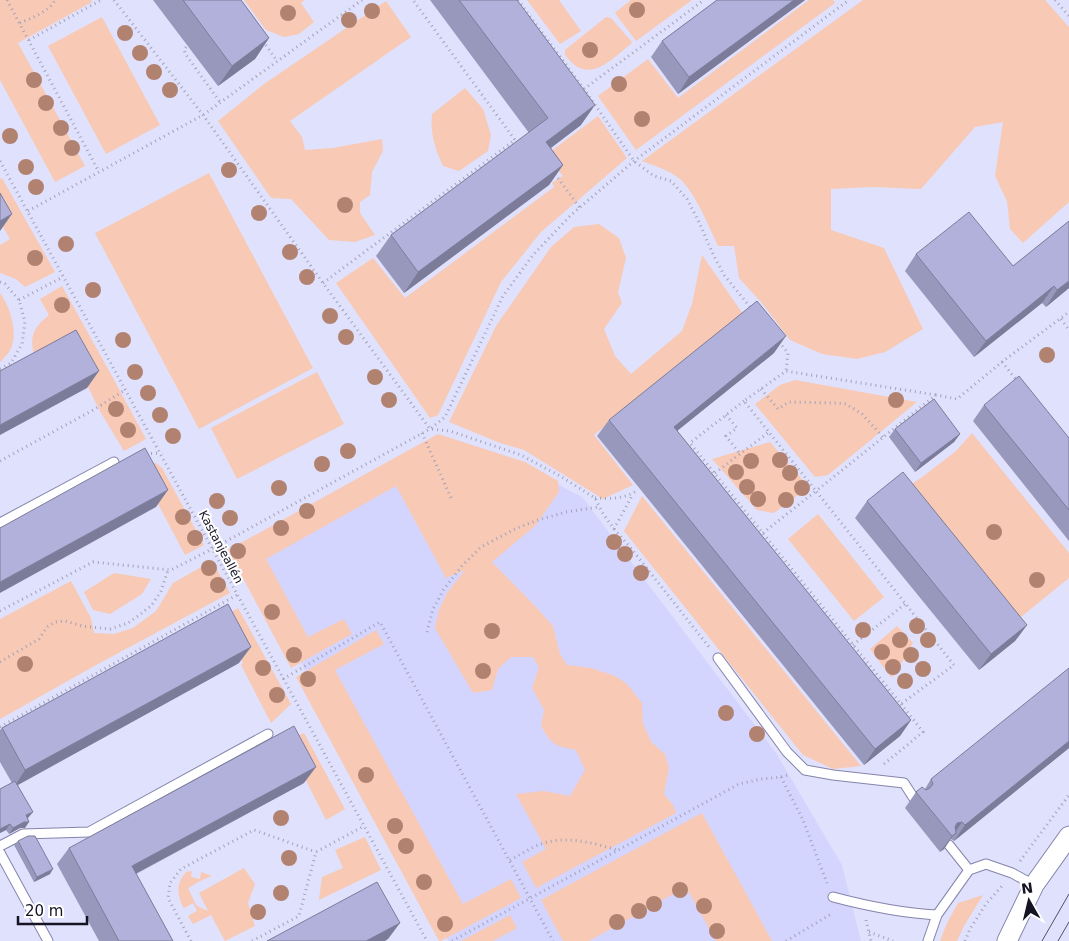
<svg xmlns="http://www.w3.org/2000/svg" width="1069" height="941" viewBox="0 0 1069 941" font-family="'DejaVu Sans',sans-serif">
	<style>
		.built { fill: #d4d5fe }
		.green { fill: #f8c9b4 }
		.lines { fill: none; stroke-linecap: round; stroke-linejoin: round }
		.service-casing { stroke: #8484ad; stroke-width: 11 }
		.minor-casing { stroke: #8484ad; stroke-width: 21 }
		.path { stroke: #a2a2ba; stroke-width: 3; stroke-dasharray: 1 4; stroke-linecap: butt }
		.service { stroke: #fff; stroke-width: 9 }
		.minor { stroke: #fff; stroke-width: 19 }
		.tram { stroke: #525265; stroke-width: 1 }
		.tree { fill: #b28271 }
		.wall { fill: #9898bd }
		.shaded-wall { fill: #7c7c9a }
		.building { fill: #b1b1dc; stroke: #7c7c9a }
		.labels { text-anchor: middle; stroke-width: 4; stroke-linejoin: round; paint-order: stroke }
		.street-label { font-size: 12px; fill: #151424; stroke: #fff }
	</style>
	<rect width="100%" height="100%" fill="#e0e1fc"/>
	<path class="built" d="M 440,438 L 521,465 L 582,497 L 776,753 L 842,865 L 861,941 L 448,941 L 241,549 Z"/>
	<path class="green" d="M 0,0 L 91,0 L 92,2 L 18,43 L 85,166 L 55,182 L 0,80 Z
		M 244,0 L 305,0 L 301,3 L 314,22 L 299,34 L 284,37 L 266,30 Z
		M 527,0 L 559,0 L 581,31 L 560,44 Z
		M 631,0 L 692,0 L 636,41 L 615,13 L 617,11 Z
		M 809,0 L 833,0 L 835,3 L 636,150 L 598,96 L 648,59 L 678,98 Z
		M 863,0 L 1045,0 L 1069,27 L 1069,202 L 1023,243 L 1010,229 L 1007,201 L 995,176 L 1003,122 L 975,127 L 921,189 L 872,187 L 831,189 L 831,230 L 884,248 L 923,329 L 885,352 L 857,359 L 822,354 L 790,340 L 761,302 L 739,278 L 734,246 L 718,246 C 708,225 699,201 684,183 C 675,172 655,166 642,161 Z
		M 386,1 L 411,37 L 290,121 L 302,137 L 305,150 L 333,148 L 382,139 L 383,151 L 372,172 L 370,195 L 360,202 L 360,213 L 375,235 L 355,242 L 329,240 L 291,199 L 271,198 L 218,121 L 264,84 Z
		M 102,17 L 160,125 L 106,154 L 48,46 Z
		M 606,17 L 611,18 L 632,42 L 631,44 C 616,55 596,79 576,66 C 572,63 568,59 565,55 L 565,50 Z
		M 465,88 L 483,109 L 491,135 L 488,151 L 459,171 L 443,166 C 435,148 430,134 432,114 Z
		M 598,116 L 627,158 L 541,232 L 501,282 L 438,415 L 430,418 L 336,283 L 373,258 L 405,298 L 554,187 L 552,183 L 563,176 L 546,155 Z
		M 209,173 L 313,368 L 199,429 L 95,233 Z
		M 2,178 L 55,272 L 25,287 L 16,279 L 0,273 L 0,245 L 10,239 L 0,222 L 0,179 Z
		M 599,224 L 619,238 L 626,258 L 618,292 L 622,303 L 604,329 L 615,356 L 631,374 L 682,331 L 692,304 L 702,255 L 743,314 L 594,435 L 633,485 L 603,499 L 524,450 L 500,443 L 449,422 L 496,326 L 551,247 L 574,227 Z
		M 62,286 L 113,378 L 146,439 L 124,451 L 101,413 L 66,343 L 35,359 C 29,337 32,329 49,315 L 40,299 Z
		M 0,293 C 10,307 17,329 12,346 C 10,352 4,358 0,362 Z
		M 317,372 L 344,424 L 237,479 L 211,428 Z
		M 795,380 L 917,402 L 828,475 L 815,477 L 755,404 L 780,385 Z
		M 972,433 L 1069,553 L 1069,578 L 1010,626 L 901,491 L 921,478 L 956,451 Z
		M 438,434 L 525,462 L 558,481 L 559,492 L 535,526 L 492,562 L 535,606 L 553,626 L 560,654 L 567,665 L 591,668 L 615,676 L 627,684 L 642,703 L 643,723 L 651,742 L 665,754 L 669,768 L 664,794 L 673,805 L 676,813 L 536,888 L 522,862 L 546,849 L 516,794 L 544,791 L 570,796 L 585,770 L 576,750 C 555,746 552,745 541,726 L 544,710 L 532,688 L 539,668 L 533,657 L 511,657 L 498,669 L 492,690 L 473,693 L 435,628 L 439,610 L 447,593 L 465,570 L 446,578 L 396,486 L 266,559 L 308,637 L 344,619 L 352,634 L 291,668 L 228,550 Z
		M 770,442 L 806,484 L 805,490 L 774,513 L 757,510 L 712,459 Z
		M 156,463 L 162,468 L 204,545 L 185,555 L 137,464 Z
		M 642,496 L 861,766 L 833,769 L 803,755 L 624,531 Z
		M 818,514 L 884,597 L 854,621 L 788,539 Z
		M 212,561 L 230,593 L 98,664 L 0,719 L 0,619 L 71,581 L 91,618 L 94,633 L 114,634 L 133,628 L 156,611 L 173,583 Z
		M 114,573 L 151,579 L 142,594 L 110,614 L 93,610 L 84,592 Z
		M 238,608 L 291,704 L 271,723 L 241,665 L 243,663 L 218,619 Z
		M 897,626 L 913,643 L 894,676 L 891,677 L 870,649 Z
		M 376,630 L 384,644 L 335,670 L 463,904 L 511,879 L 521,898 L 441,941 L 439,941 L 296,677 Z
		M 304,733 L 345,809 L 326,820 L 286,741 Z
		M 702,813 L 772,941 L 716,941 L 686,887 L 589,941 L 563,941 L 541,900 Z
		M 365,837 L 381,870 L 319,900 L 322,877 L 343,868 L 335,850 Z
		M 244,868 L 255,884 L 248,903 L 255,926 L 225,941 L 211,915 L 193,924 L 188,916 L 197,911 L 193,903 L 184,908 L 183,907 C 177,894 176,884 186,872 L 192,871 L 191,877 L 200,879 L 201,872 L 212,876 L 202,880 L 188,888 L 196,905 L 199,907 L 208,911 L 199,893 Z
		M 983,895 L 964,926 L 957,941 L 940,941 L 947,923 L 958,903 Z
		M 510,915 L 517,928 L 493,941 L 461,941 Z"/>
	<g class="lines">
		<g class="service-casing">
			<path id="service" d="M 0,523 L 114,462
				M 718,658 L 787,752 L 805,770 L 833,775 L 904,783 L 915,800
				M 949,845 L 969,870 L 986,864 L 1012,873 L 1034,885
				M 0,846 L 23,834 L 89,832 L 268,734
				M 0,853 L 48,941
				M 833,897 C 867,906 901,913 937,915
				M 928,941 L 937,915 L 969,870"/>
		</g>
		<g class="minor-casing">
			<path id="minor" d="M 1007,941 L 1034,885 L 1069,836"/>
		</g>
		<path class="path" d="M 7,0 L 99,172
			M 114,0 L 203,115 L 323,283 L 430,429 L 450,431 L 521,455 L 560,476 L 595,498 L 602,512 L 614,529 L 630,547 L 709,647
			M 518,0 L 584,89 L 634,161 L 654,176 L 671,181 L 687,199 L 698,220 L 713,254 L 724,275 L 751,308
			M 1055,0 L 1069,16
			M 20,23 C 31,18 49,12 55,0
			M 29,40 L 101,0
			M 263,41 L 277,61
			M 186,47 L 184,50 L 186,55 L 220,102
			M 584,89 L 704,0
			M 0,161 L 427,941
			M 555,174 L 580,208
			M 28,211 L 203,115 L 362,0
			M 0,282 L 5,284 L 19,300 L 25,322 L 22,344 L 11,363 L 0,369
			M 323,283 L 515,140 L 413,0
			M 19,300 L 63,277
			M 1061,319 L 1069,330
			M 779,342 L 788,353 L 786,371
			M 1002,362 L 1018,382
			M 761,389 L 778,409 L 789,402 L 836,403 L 846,404 L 862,414 L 883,437
			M 744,401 L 690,443 L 901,704 L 954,665 L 816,491 L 936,395 L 957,399 L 1002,362 L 1069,312
			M 726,415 L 737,428 L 726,436 L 740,454
			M 422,433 L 452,500
			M 146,454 L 159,453
			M 0,461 L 95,409 L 125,390
			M 715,473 L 769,432
			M 595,498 C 611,499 624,499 638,490
			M 614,529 L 633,494
			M 763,533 L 816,491 L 744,401 L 786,371 L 936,395
			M 0,611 L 93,562 L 171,570 L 212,549 L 430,429 L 445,417 L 503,296 L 533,255 L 571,215 L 634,161 L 849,0
			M 427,632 L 433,609 L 444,589 L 462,566 L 481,547 L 517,528 L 538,520 L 566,512 L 599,507
			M 853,645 L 905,604
			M 0,662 L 39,639 L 47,627 L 55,622 L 65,621 L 82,626 L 110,629 L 128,623 L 138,616 L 152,605 L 161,591 L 168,570
			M 283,679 L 380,622 L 553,941
			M 0,727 L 237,595
			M 884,764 L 923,732 L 901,704
			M 781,777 L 803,820 L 827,883
			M 510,860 C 520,855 530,848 541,844 C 566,835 593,843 617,850
			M 1020,861 L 1069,795
			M 866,920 L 871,941
			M 869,932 L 893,941
			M 191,941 L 168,898 L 170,883 L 181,869 L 254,830 L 316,852
			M 252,941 L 299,916 L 316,852 L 364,826
			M 452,941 L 739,784 L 761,779 L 781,777 L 788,775
			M 786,941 L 833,913
			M 965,941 L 970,929 L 986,904 L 1002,886"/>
		<use href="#service" class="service"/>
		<use href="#minor" class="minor"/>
		<path class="tram" d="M 1042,941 L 1069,894
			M 1058,941 L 1069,922"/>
	</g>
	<g class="tree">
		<circle cx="637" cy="10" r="8"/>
		<circle cx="372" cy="11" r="8"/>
		<circle cx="288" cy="13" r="8"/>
		<circle cx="349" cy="20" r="8"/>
		<circle cx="125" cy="33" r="8"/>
		<circle cx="590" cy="50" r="8"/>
		<circle cx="140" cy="53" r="8"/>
		<circle cx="154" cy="72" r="8"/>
		<circle cx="34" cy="80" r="8"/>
		<circle cx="619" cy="84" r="8"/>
		<circle cx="170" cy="90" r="8"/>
		<circle cx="46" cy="103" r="8"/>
		<circle cx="642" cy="119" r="8"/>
		<circle cx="61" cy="128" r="8"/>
		<circle cx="10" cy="136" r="8"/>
		<circle cx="72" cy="148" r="8"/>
		<circle cx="26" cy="167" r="8"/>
		<circle cx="229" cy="170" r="8"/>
		<circle cx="36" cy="187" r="8"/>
		<circle cx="345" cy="205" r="8"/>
		<circle cx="259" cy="213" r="8"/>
		<circle cx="66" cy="244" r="8"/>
		<circle cx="290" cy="252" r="8"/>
		<circle cx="35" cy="258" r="8"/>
		<circle cx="307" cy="277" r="8"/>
		<circle cx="93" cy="290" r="8"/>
		<circle cx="62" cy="305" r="8"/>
		<circle cx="330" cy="316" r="8"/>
		<circle cx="346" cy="337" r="8"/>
		<circle cx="123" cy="340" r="8"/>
		<circle cx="1047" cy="355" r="8"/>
		<circle cx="135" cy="372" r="8"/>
		<circle cx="375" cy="377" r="8"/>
		<circle cx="148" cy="393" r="8"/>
		<circle cx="389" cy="400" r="8"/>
		<circle cx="896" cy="400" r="8"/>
		<circle cx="116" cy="409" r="8"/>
		<circle cx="160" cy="415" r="8"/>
		<circle cx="128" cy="430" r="8"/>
		<circle cx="173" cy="436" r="8"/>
		<circle cx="348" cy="451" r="8"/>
		<circle cx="780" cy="460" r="8"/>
		<circle cx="751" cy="461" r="8"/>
		<circle cx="322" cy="464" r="8"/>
		<circle cx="736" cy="472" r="8"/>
		<circle cx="790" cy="473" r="8"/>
		<circle cx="747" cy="487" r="8"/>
		<circle cx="279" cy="488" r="8"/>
		<circle cx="802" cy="488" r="8"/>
		<circle cx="758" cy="499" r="8"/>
		<circle cx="786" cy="500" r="8"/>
		<circle cx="217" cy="501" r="8"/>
		<circle cx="307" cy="511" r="8"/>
		<circle cx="183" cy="517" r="8"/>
		<circle cx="230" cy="518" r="8"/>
		<circle cx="281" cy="528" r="8"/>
		<circle cx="994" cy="532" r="8"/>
		<circle cx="195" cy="538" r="8"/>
		<circle cx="614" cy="542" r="8"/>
		<circle cx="238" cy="551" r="8"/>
		<circle cx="625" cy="554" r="8"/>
		<circle cx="209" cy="568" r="8"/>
		<circle cx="641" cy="573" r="8"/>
		<circle cx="1037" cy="580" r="8"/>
		<circle cx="218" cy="585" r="8"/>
		<circle cx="272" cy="612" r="8"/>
		<circle cx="917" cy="626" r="8"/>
		<circle cx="863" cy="630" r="8"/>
		<circle cx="492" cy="631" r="8"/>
		<circle cx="900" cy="640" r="8"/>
		<circle cx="928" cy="640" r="8"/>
		<circle cx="882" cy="652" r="8"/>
		<circle cx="294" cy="655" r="8"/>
		<circle cx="911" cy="655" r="8"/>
		<circle cx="25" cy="664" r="8"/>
		<circle cx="893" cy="667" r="8"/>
		<circle cx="263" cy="668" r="8"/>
		<circle cx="923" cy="669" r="8"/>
		<circle cx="483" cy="671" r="8"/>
		<circle cx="308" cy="679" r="8"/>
		<circle cx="905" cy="681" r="8"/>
		<circle cx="277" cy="695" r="8"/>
		<circle cx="726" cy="713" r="8"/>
		<circle cx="757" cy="734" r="8"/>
		<circle cx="366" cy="775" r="8"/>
		<circle cx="281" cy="818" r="8"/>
		<circle cx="395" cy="826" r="8"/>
		<circle cx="406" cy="846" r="8"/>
		<circle cx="289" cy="858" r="8"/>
		<circle cx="424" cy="882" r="8"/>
		<circle cx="680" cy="890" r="8"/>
		<circle cx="281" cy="893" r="8"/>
		<circle cx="654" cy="904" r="8"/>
		<circle cx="704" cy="906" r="8"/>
		<circle cx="639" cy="911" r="8"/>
		<circle cx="258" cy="912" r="8"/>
		<circle cx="617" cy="922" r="8"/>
		<circle cx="445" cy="924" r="8"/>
		<circle cx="717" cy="931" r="8"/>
	</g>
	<path class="wall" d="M 153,0 L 241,0 L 269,38 L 255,59 L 218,86 Z
		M 430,0 L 517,0 L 581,125 L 551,148 L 563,165 L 549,185 L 404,293 L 376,256 L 391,235 L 529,133 Z
		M 717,0 L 805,0 L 678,94 L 651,57 L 662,41 Z
		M 1069,221 L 1069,288 L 1046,307 L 1042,303 L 974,357 L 905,271 L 916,254 L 1013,266 Z
		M 774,353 L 677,431 L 911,720 L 900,736 L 864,765 L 597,436 L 609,420 Z
		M 984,405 L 1069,438 L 1069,541 L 973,421 Z
		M 895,429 L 960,434 L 954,442 L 915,472 L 889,437 Z
		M 867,501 L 1027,625 L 1015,641 L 979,670 L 855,518 Z
		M 239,663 L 18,785 L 28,818 L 27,818 L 25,828 L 20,828 L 9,834 L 6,830 L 0,833 L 0,789 L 12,783 L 0,762 L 0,730 L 2,728 Z
		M 1069,748 L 954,841 L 951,839 L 944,849 L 940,852 L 905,808 L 916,792 L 925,789 L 931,779 Z
		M 304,783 L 136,874 L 173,941 L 99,941 L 57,864 L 69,848 Z
		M 18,841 L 50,874 L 34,882 L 14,845 Z"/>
	<path class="shaded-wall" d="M 794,0 L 805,0 L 678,94 L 689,77 Z
		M 269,38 L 255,59 L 218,86 L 232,66 Z
		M 595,105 L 581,125 L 532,162 L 546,142 Z
		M 563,165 L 549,185 L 404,293 L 418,272 Z
		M 12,214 L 0,231 L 0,221 Z
		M 1069,281 L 1069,288 L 1046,307 L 1057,290 Z
		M 1054,286 L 1042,303 L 974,357 L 986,341 Z
		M 786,336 L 774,353 L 662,443 L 674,427 Z
		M 99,371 L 87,388 L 0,435 L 0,425 Z
		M 960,434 L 954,442 L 915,472 L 921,463 Z
		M 168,490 L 156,507 L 0,593 L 0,582 Z
		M 1027,625 L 1015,641 L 979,670 L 991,654 Z
		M 251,647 L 239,663 L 14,787 L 25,770 Z
		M 911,720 L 900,736 L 864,765 L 875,749 Z
		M 1069,741 L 1069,748 L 954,841 L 965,825 Z
		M 316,767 L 304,783 L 120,882 L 132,866 Z
		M 33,812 L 28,818 L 21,821 L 26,815 Z
		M 24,822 L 29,822 L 25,828 L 20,828 L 9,834 L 13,828 Z
		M 962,822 L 944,849 L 940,852 L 952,836 L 950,833 L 957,823 Z
		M 10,824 L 6,830 L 0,833 L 0,829 Z
		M 53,869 L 50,874 L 34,882 L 37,877 Z
		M 400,923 L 388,939 L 385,941 L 366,941 Z"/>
	<path class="building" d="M 183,0 L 241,0 L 269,38 L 232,66 Z
		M 459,0 L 517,0 L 595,105 L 546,142 L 563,165 L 418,272 L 391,235 L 548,118 Z
		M 717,0 L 794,0 L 689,77 L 662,41 Z
		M 0,193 L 12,214 L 0,221 Z
		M 969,212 L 1013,266 L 1069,221 L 1069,281 L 1057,290 L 1054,286 L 986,341 L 916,254 Z
		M 757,301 L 786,336 L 674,427 L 911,720 L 875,749 L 609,420 Z
		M 76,330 L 99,371 L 0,425 L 0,371 Z
		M 1019,376 L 1069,438 L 1069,510 L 984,405 Z
		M 934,399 L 960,434 L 921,463 L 895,429 Z
		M 145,448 L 168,490 L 0,582 L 0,528 Z
		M 903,472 L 1027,625 L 991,654 L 867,501 Z
		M 228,604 L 251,647 L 25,770 L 2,728 Z
		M 1069,668 L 1069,741 L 965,825 L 962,822 L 957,823 L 955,827 L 956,833 L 952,836 L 916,792 L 922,787 L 926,790 L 930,788 L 933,784 L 931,779 Z
		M 294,726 L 316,767 L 132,866 L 173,941 L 119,941 L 69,848 Z
		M 15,781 L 33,812 L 26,815 L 29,822 L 24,822 L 13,828 L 10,824 L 0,829 L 0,789 Z
		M 28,836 L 35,836 L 53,869 L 37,877 L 18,841 Z
		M 377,882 L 400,923 L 366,941 L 267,941 Z"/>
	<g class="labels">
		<g class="street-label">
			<text transform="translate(221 547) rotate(62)" y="4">Kastanjeallén</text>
		</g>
	</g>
	<g transform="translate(1029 901) rotate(352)" stroke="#ffffff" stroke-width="4" paint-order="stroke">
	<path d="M0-4L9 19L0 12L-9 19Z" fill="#151424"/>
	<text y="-8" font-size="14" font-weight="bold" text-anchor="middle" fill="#151424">N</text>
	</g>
	<path d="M18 916v8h69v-8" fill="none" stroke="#151424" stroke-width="2.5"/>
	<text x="25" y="916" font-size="15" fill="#151424" stroke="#ffffff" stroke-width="4" paint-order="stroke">20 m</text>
</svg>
